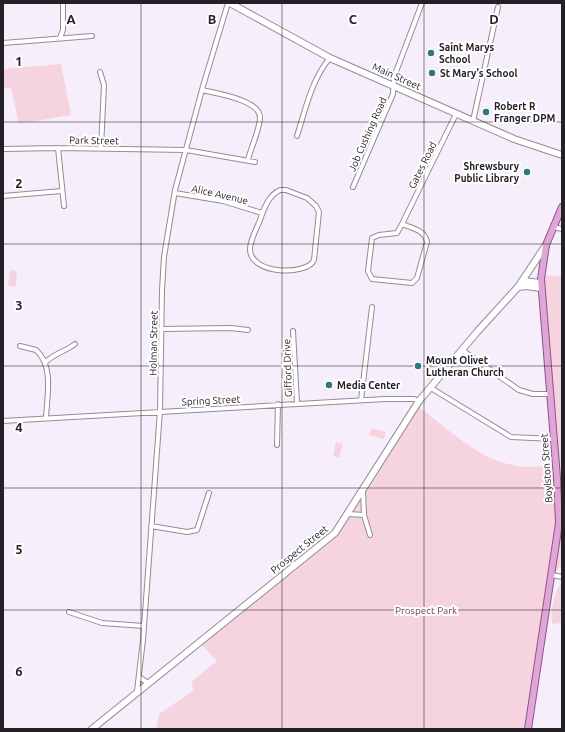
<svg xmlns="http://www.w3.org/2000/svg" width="565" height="732" viewBox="0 0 565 732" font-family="Ubuntu,sans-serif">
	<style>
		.green { fill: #f5d4e0 }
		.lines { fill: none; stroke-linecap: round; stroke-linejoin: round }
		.street-casing { stroke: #928c97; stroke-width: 6 }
		.secondary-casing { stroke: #928c97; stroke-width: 8 }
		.primary-casing { stroke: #8f5188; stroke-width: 8 }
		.street { stroke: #fff; stroke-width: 4 }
		.secondary { stroke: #fff; stroke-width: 6 }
		.primary { stroke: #dfa6d7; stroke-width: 6 }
		.grid { fill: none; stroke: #242126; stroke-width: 1; stroke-opacity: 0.55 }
		.poi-dot { fill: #2e777c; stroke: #fff; stroke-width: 1.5 }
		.labels { text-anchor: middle; stroke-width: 4; stroke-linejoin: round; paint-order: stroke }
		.poi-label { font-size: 10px; font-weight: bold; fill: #242126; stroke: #fff; text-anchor: start }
		.street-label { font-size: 10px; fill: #242126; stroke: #fff }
		.park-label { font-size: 10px; fill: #6f3a50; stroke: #fff }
		.grid-label { font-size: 13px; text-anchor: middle; font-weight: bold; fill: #242126; stroke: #fff; stroke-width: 4; stroke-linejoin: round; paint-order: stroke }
	</style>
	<rect width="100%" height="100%" fill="#f6effb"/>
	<path class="green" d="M 61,64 L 71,115 L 19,124 L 11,88 L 3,88 L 3,69 Z
		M 10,270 L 17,271 L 16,286 L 8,286 Z
		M 541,275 L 562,276 L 562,565 L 552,575 L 528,729 L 156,729 L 159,714 L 193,691 L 192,681 L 217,661 L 199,642 L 328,540 L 416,405 C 452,431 484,467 531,467 C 539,467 548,464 556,463 Z
		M 431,364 L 437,369 L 429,379 L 422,373 Z
		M 371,428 L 386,432 L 384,439 L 369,435 Z
		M 336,442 L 343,444 L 339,458 L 333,456 Z
		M 562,584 L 562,622 L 553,625 C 549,618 554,587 562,584 Z"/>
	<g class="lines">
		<g class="street-casing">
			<path id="street" d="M 60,38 L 63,30 L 63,3
				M 3,43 L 92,36
				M 100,72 L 104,85 L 101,148
				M 202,90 C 215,93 261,100 260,118 C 259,132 251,147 248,160
				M 473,121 L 498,7
				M 297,136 C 305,111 312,78 330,58
				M 58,148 L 64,206
				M 3,149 L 58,148 L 186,150 L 255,162
				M 353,187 L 393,94 L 394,77 L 422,3
				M 280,190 L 286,190 L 307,198 L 316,206 L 319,212 L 314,260 C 307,276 250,275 250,249 C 250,240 257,228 260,220 C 264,208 269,195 280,190 Z
				M 175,193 L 223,201 L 262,213
				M 3,196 L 62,191
				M 402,224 C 412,228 425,230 427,242 L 417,278 L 412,283 L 372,279 L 368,271 L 372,238 L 379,235 L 397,233 Z
				M 402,224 L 456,114
				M 553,227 L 562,229
				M 161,329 L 231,328 L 248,330
				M 293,331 L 297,403
				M 20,346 L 36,350 C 54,366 47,396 46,418
				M 462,350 L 519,390 L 533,394 L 550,394
				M 45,363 C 51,355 66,351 75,344
				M 431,388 L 511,437 L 554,439
				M 361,400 L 372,307
				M 3,421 L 385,399 L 414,399 L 419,401
				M 277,445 L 278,404
				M 363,489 L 364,515 L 370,535
				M 348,514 L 364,515
				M 151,526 L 187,532 L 197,530 L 209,493
				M 552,575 L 562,577
				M 69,612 L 102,623 L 144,626
				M 139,677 L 148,683
				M 137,691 L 143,640 L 160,411 L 162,290 L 164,257 L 175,190 L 203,86 L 228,3"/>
		</g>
		<g class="secondary-casing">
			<path id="secondary" d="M 230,3 L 330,58 L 514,139 L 562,155
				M 523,281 L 541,283
				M 518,287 L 526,286 L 541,288
				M 92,729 L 335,533 L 419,401 L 477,332 L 518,287 L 546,245"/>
		</g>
		<g class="primary-casing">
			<path id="primary" d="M 528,729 L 559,523 L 557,478 L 541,279 L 546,245 L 562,207"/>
		</g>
		<use href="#street" class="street"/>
		<use href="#secondary" class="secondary"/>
		<use href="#primary" class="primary"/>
	</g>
	<path class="grid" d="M 141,3 L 141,729M 282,3 L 282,729M 424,3 L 424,729M 3,122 L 562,122M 3,244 L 562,244M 3,366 L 562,366M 3,488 L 562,488M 3,610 L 562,610"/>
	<g class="poi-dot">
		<circle cx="431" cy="53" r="4"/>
		<circle cx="432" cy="73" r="4"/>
		<circle cx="486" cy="112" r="4"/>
		<circle cx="527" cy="172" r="4"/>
		<circle cx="418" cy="366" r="4"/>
		<circle cx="329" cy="385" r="4"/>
	</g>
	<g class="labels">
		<g class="poi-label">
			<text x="439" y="51">Saint Marys<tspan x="439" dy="12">School</tspan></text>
			<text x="440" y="77">St Mary's School</text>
			<text x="494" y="110">Robert R<tspan x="494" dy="12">Franger DPM</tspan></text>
			<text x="519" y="170" text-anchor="end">Shrewsbury<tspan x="519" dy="12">Public Library</tspan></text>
			<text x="426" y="364">Mount Olivet<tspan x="426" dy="12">Lutheran Church</tspan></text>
			<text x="337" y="389">Media Center</text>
		</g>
		<g class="street-label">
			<text transform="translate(397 76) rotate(24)" y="4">Main Street</text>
			<text transform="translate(367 134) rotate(-66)" y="4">Job Cushing Road</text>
			<text transform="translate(94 140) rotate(1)" y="4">Park Street</text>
			<text transform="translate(422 165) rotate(-64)" y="4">Gates Road</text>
			<text transform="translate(220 194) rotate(13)" y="4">Alice Avenue</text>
			<text transform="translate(153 343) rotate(-89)" y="4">Holman Street</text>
			<text transform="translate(287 368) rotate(-92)" y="4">Gifford Drive</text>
			<text transform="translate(211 400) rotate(-3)" y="4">Spring Street</text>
			<text transform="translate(546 468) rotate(-94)" y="4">Boylston Street</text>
			<text transform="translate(299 549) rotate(-39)" y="4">Prospect Street</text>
		</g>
		<g class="park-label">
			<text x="426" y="614">Prospect Park</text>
		</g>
	</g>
	<g class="grid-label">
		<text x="71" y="24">A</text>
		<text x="212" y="24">B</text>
		<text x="353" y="24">C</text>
		<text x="494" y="24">D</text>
		<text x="19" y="66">1</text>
		<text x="19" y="188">2</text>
		<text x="19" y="310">3</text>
		<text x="19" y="432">4</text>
		<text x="19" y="554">5</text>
		<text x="19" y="676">6</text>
	</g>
	<rect width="565" height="732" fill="none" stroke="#242126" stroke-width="8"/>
</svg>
